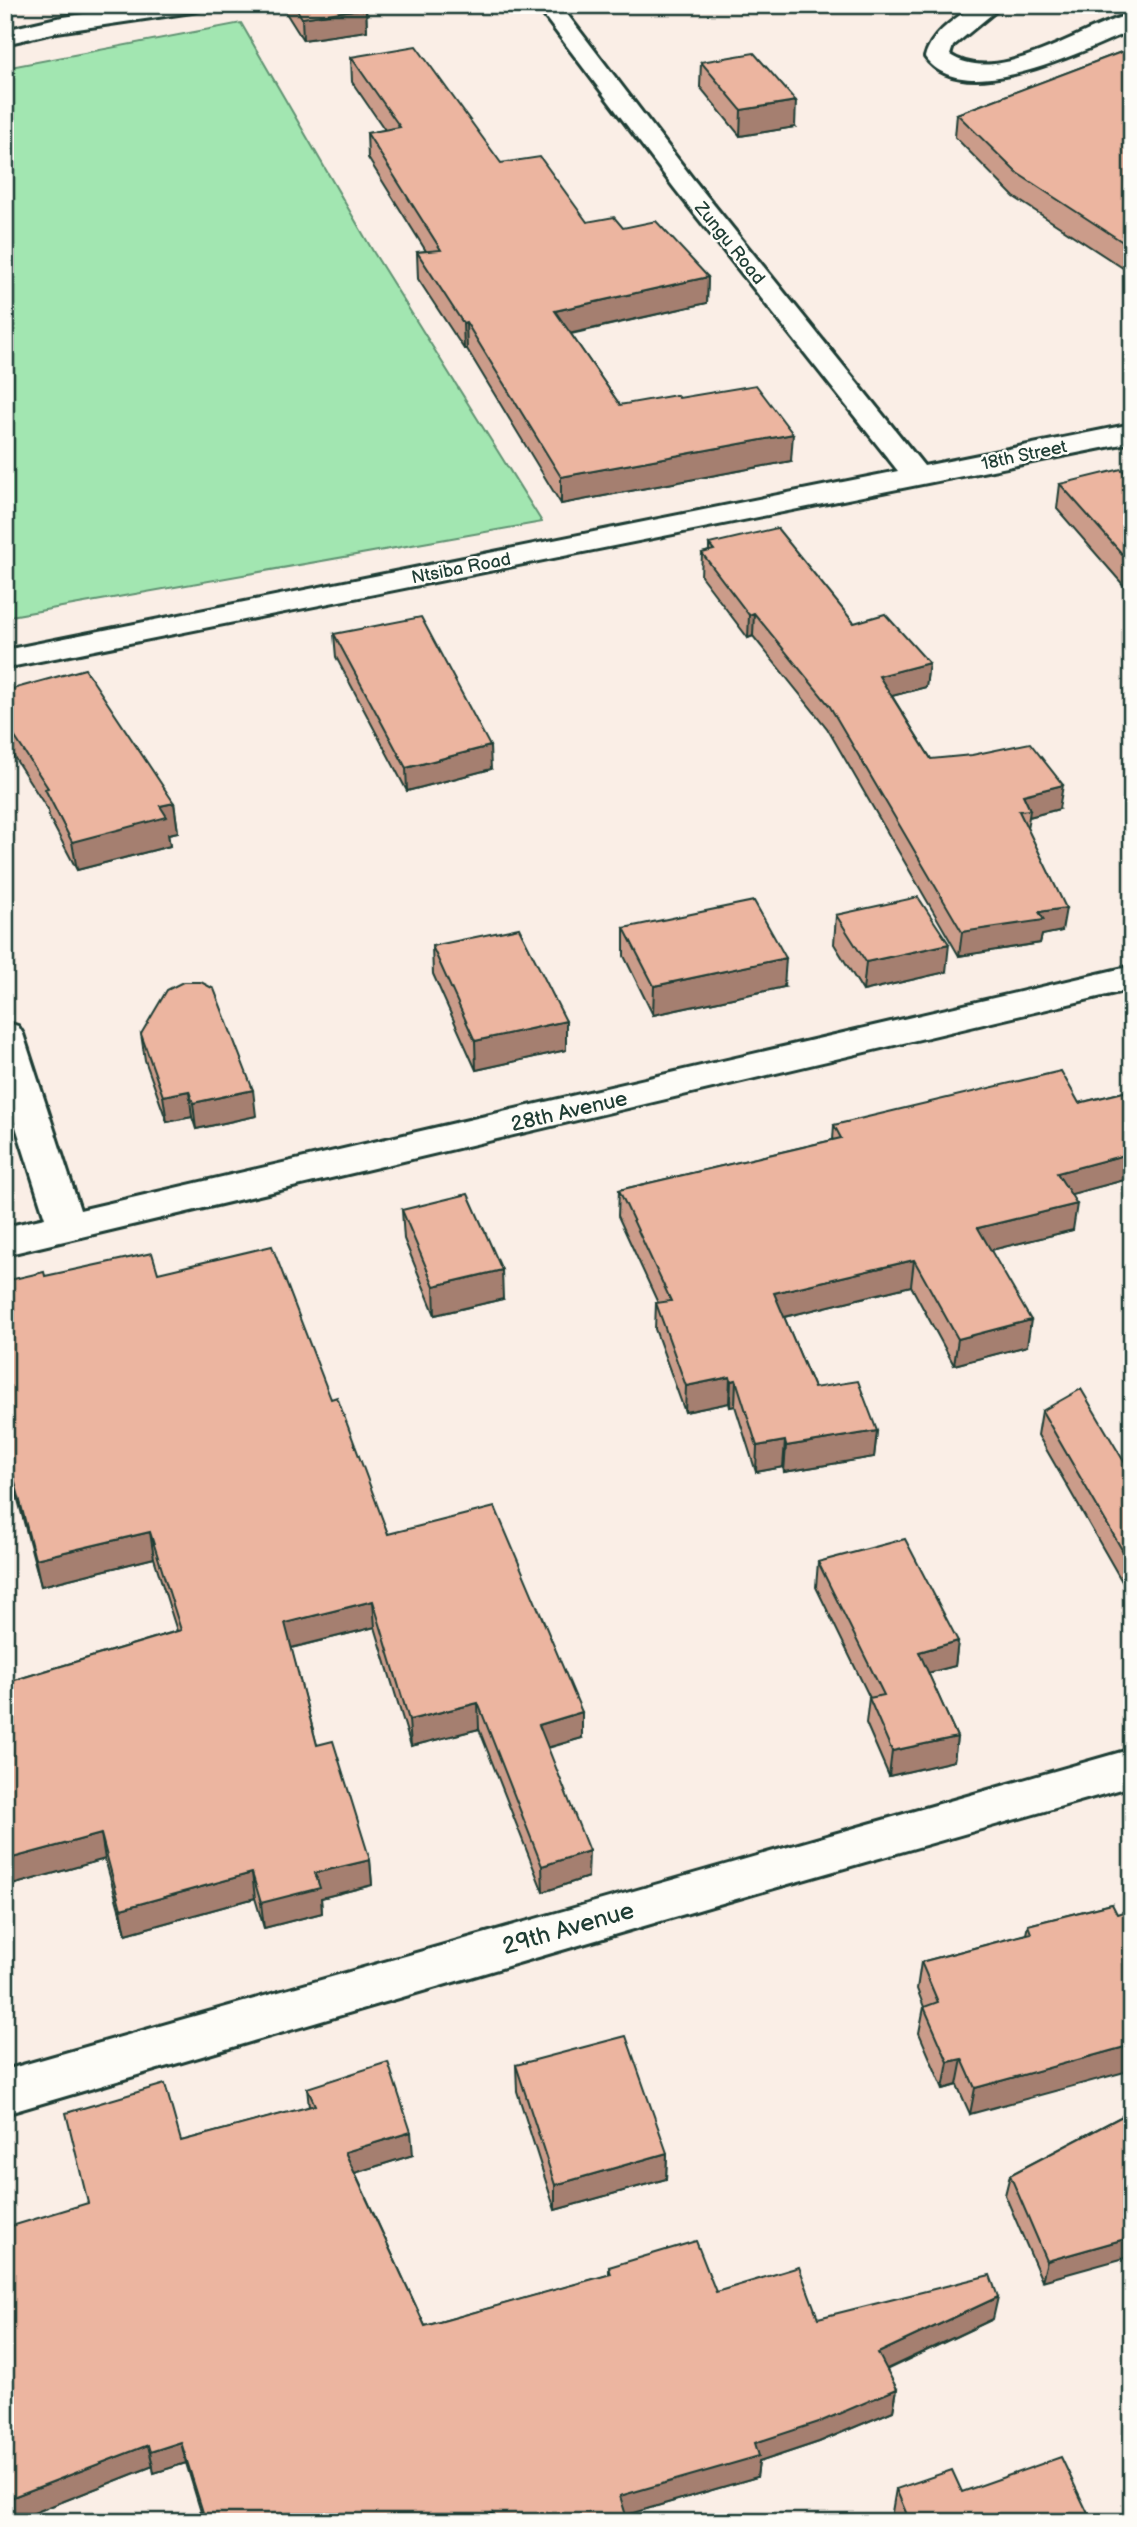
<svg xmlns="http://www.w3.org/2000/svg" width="1137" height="2527" viewBox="0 0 1137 2527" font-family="'Balsamiq Sans',sans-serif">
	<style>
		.green { fill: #a2e6b1; stroke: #609272; stroke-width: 2 }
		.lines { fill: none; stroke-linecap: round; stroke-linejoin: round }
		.street-casing { stroke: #1f3d34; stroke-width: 6 }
		.street { fill: #fdfcf7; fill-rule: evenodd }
		.wall { fill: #cb9c8a; stroke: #1f3d34; stroke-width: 2 }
		.shaded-wall { fill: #a57f70; stroke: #1f3d34; stroke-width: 2 }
		.building { fill: #ecb5a0; stroke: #1f3d34; stroke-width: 2 }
		.labels { text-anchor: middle; stroke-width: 5; stroke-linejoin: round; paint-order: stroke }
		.far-street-label { font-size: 18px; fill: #1f3d34; stroke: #fdfcf7 }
		.street-label { font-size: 21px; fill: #1f3d34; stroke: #fdfcf7 }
		.near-street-label { font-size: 24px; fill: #1f3d34; stroke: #fdfcf7 }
	</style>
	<rect width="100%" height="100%" fill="#faeee6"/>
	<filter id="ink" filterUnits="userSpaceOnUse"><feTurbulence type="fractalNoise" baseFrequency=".0143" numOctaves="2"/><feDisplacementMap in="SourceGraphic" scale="14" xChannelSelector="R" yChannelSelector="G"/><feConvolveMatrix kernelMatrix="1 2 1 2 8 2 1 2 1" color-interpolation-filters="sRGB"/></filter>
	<g filter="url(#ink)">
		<path class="green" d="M 241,23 L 374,253 L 542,522 L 5,617 L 5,68 Z"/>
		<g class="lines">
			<g class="street-casing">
				<path id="street" d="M 143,5 L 204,5 L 200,10 L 192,12 L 57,32 L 5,44 L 5,30 L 57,18 Z
					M 536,5 L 560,5 L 693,179 L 924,466 L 1132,424 L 1132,442 L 5,668 L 5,650 L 898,471 L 675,189 Z
					M 975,5 L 1003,5 L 953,46 L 950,55 C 999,88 1081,26 1132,14 L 1132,30 C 1086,49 963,112 925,57 C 931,33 956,18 975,5 Z
					M 1132,966 L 1132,989 L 5,1255 L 5,1227 L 45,1218 L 5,1092 L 5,1022 L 18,1026 L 23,1034 L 80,1210 Z
					M 1132,1749 L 1132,1786 L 729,1901 L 5,2114 L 5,2070 Z"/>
			</g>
			<use href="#street" class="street"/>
		</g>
		<path class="wall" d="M 281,5 L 364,5 L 366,8 L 367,31 L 303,40 Z
			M 1132,48 L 1132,274 L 1014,197 L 955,137 L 957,114 Z
			M 351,57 L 501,163 L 587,222 L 623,228 L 708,277 L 707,303 L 571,334 L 620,405 L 679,398 L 791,461 L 561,504 L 467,349 L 464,349 L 418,279 L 417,252 L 426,251 L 368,158 L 367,133 L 385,130 L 352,82 Z
			M 701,62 L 795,127 L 740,136 L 700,87 Z
			M 1132,479 L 1132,595 L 1057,509 L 1060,484 Z
			M 709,544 L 929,663 L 926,687 L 892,696 L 931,759 L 1059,809 L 1029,817 L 1027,828 L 1062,931 L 1042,935 L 1040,943 L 959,956 L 827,728 L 753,636 L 748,638 L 701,576 L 702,553 L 709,551 Z
			M 334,634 L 491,769 L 407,791 L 336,657 Z
			M 5,691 L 174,803 L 178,832 L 168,834 L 170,846 L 77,870 L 49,817 L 48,810 L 5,743 Z
			M 836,915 L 946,972 L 863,991 L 834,944 Z
			M 624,928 L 784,987 L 653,1015 L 624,956 Z
			M 432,946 L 566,1021 L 566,1050 L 476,1070 L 433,974 Z
			M 141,1034 L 256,1116 L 196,1129 L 192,1117 L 167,1122 L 145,1060 Z
			M 1132,1090 L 1132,1178 L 1071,1194 L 1073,1230 L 991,1250 L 1027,1346 L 954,1365 L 911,1286 L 784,1317 L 814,1388 L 877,1431 L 874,1457 L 784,1472 L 783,1467 L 756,1472 L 735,1406 L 730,1407 L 729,1403 L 685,1412 L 655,1329 L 656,1303 L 658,1303 L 618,1216 L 619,1190 L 833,1140 L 834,1125 L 1079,1103 Z
			M 402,1210 L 503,1299 L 435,1315 L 404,1239 Z
			M 158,1273 L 331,1399 L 388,1534 L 582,1738 L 548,1748 L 588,1877 L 543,1892 L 479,1729 L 411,1746 L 375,1627 L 291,1648 L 317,1745 L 370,1860 L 372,1885 L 321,1898 L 322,1913 L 264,1928 L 255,1898 L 126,1934 L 105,1859 L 5,1887 L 5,1683 L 177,1631 L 154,1558 L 41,1586 L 5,1451 L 5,1281 L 45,1276 Z
			M 1042,1411 L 1132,1475 L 1132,1599 L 1038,1435 Z
			M 818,1562 L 958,1641 L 955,1666 L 928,1673 L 957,1737 L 954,1761 L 889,1776 L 866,1723 L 869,1698 L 870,1698 L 816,1587 Z
			M 1112,1904 L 970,2114 L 957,2085 L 943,2089 L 919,2033 L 924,2007 L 917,1989 L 921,1962 L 1026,1934 L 1028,1925 Z
			M 516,2065 L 667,2153 L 666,2179 L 555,2210 L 517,2091 Z
			M 307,2088 L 413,2155 L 355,2173 L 425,2326 L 609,2275 L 609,2267 L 818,2318 L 993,2319 L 886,2370 L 897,2389 L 893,2411 L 819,2442 L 759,2462 L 757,2477 L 626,2515 L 628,2522 L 204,2522 L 186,2463 L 154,2473 L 153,2466 L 11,2522 L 5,2522 L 181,2141 L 309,2107 Z
			M 1132,2111 L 1042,2281 L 1005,2195 L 1010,2175 Z
			M 896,2489 L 962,2492 L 1092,2522 L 896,2522 L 892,2512 Z"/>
		<path class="shaded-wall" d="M 366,8 L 367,31 L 303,40 L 302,18 Z
			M 796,101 L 795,127 L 740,136 L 741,110 Z
			M 708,277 L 707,303 L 555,337 L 555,311 Z
			M 466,322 L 467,349 L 464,349 L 463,323 Z
			M 793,434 L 791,461 L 561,504 L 561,477 Z
			M 754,613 L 753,636 L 748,638 L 749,615 Z
			M 929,663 L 926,687 L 877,700 L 879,676 Z
			M 490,746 L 491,769 L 407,791 L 406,768 Z
			M 1063,785 L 1059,809 L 1029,817 L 1030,810 L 1023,795 Z
			M 174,803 L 178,832 L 168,834 L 170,846 L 77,870 L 72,842 L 160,806 Z
			M 1066,908 L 1062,931 L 1042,935 L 1040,943 L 959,956 L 962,932 L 1039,912 Z
			M 949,944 L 946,972 L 863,991 L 866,962 Z
			M 786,958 L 784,987 L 653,1015 L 654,986 Z
			M 566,1021 L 566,1050 L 476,1070 L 475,1041 Z
			M 253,1090 L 256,1116 L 196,1129 L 193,1103 Z
			M 189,1091 L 192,1117 L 167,1122 L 163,1096 Z
			M 1132,1153 L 1132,1178 L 1053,1199 L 1057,1173 Z
			M 1077,1204 L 1073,1230 L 975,1254 L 978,1228 Z
			M 914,1260 L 911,1286 L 772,1320 L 774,1293 Z
			M 502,1270 L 503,1299 L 435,1315 L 434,1286 Z
			M 1031,1320 L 1027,1346 L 954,1365 L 958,1339 Z
			M 730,1377 L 729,1403 L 685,1412 L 686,1386 Z
			M 736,1380 L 735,1406 L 730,1407 L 731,1381 Z
			M 877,1431 L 874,1457 L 784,1472 L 786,1446 Z
			M 785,1441 L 783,1467 L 756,1472 L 757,1446 Z
			M 150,1532 L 154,1558 L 41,1586 L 35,1559 Z
			M 373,1601 L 375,1627 L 287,1649 L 285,1623 Z
			M 958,1641 L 955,1666 L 916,1676 L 919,1652 Z
			M 478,1703 L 479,1729 L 411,1746 L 409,1720 Z
			M 582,1712 L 582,1738 L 539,1750 L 539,1725 Z
			M 957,1737 L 954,1761 L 889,1776 L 892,1751 Z
			M 101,1834 L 105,1859 L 5,1887 L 5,1860 Z
			M 589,1851 L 588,1877 L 543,1892 L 542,1866 Z
			M 370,1860 L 372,1885 L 321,1898 L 322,1913 L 264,1928 L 261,1903 L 315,1873 Z
			M 252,1873 L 255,1898 L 126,1934 L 121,1909 Z
			M 1132,2045 L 1132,2070 L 970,2114 L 975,2088 Z
			M 962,2059 L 957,2085 L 943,2089 L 948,2062 Z
			M 411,2132 L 413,2155 L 348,2175 L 345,2152 Z
			M 667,2153 L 666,2179 L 555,2210 L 555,2185 Z
			M 1132,2237 L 1132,2256 L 1042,2281 L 1047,2261 Z
			M 998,2297 L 993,2319 L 874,2375 L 878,2353 Z
			M 897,2389 L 893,2411 L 819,2442 L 759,2462 L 757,2477 L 619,2517 L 620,2496 L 755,2443 Z
			M 181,2442 L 186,2463 L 154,2473 L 150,2452 Z
			M 148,2445 L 153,2466 L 11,2522 L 5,2522 L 5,2500 Z
			M 492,2513 L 492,2522 L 475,2522 Z"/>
		<path class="building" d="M 294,5 L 364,5 L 366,8 L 302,18 Z
			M 416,46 L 501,163 L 540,157 L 587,222 L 614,217 L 623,228 L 656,221 L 708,277 L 555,311 L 620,405 L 676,395 L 679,398 L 756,385 L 793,434 L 561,477 L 466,322 L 463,323 L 417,252 L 441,250 L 367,133 L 400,127 L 351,57 Z
			M 1132,48 L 1132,248 L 1017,173 L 957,114 Z
			M 754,53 L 796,101 L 741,110 L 701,62 Z
			M 1121,469 L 1132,479 L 1132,565 L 1060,484 Z
			M 777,528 L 854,623 L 885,614 L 929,663 L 879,676 L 931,759 L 972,755 L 1030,743 L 1063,785 L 1023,795 L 1030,810 L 1019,811 L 1066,908 L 1039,912 L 1044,920 L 962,932 L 829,705 L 754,613 L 749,615 L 702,553 L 714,550 L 709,544 Z
			M 421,617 L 490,746 L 406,768 L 334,634 Z
			M 85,669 L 174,803 L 160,806 L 167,817 L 72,842 L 45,789 L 48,788 L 5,722 L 5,691 Z
			M 918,897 L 949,944 L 866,962 L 836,915 Z
			M 754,901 L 786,958 L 654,986 L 624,928 Z
			M 519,928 L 566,1021 L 475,1041 L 432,946 Z
			M 183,982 L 201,982 L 214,989 L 253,1090 L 193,1103 L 189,1091 L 163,1096 L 141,1034 L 167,990 Z
			M 1061,1071 L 1079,1103 L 1132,1090 L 1132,1153 L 1057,1173 L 1077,1204 L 978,1228 L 1031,1320 L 958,1339 L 914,1260 L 774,1293 L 814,1388 L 858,1381 L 877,1431 L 786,1446 L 785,1441 L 757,1446 L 736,1380 L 731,1381 L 730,1377 L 686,1386 L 656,1303 L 671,1301 L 619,1190 L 841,1138 L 834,1125 Z
			M 468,1194 L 502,1270 L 434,1286 L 402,1210 Z
			M 272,1246 L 331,1399 L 337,1397 L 388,1534 L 495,1507 L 582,1712 L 539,1725 L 589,1851 L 542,1866 L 478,1703 L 409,1720 L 373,1601 L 285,1623 L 317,1745 L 333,1741 L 370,1860 L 315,1873 L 320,1888 L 261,1903 L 252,1873 L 121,1909 L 101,1834 L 5,1860 L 5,1683 L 181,1630 L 150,1532 L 35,1559 L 5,1443 L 5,1281 L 44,1272 L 45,1276 L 152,1253 L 158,1273 Z
			M 1081,1389 L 1132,1475 L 1132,1567 L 1042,1411 Z
			M 905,1539 L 958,1641 L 919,1652 L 957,1737 L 892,1751 L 869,1698 L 884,1695 L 818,1562 Z
			M 1112,1904 L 1117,1914 L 1132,1909 L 1132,2045 L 975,2088 L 962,2059 L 948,2062 L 924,2007 L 938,2002 L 921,1962 L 1031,1933 L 1028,1925 Z
			M 626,2036 L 667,2153 L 555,2185 L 516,2065 Z
			M 388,2062 L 411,2132 L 345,2152 L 425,2326 L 611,2274 L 609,2267 L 696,2241 L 716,2292 L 799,2267 L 818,2318 L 990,2275 L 998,2297 L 878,2353 L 897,2389 L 822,2421 L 755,2443 L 759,2456 L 620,2496 L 628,2522 L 495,2522 L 492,2513 L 475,2522 L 206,2522 L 181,2442 L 150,2452 L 148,2445 L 5,2500 L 5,2228 L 88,2203 L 66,2113 L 165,2084 L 181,2141 L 315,2105 L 307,2088 Z
			M 1132,2111 L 1132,2237 L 1047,2261 L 1010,2175 Z
			M 1061,2457 L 1092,2522 L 910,2522 L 896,2489 L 952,2470 L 962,2492 Z"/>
	</g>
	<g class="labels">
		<g class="far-street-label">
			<text transform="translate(730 243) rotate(51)" y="6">Zungu Road</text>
			<text transform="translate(1024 455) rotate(-12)" y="6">18th Street</text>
			<text transform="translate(461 568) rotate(-11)" y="6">Ntsiba Road</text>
		</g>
		<g class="street-label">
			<text transform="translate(569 1111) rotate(-13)" y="7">28th Avenue</text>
		</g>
		<g class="near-street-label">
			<text transform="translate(568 1928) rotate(-16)" y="8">29th Avenue</text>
		</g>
	</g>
	<rect width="1137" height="2527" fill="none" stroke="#fdfcf7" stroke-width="28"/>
	<rect x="14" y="14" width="1109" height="2499" fill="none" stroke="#1f3d34" stroke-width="2.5" filter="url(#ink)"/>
</svg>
